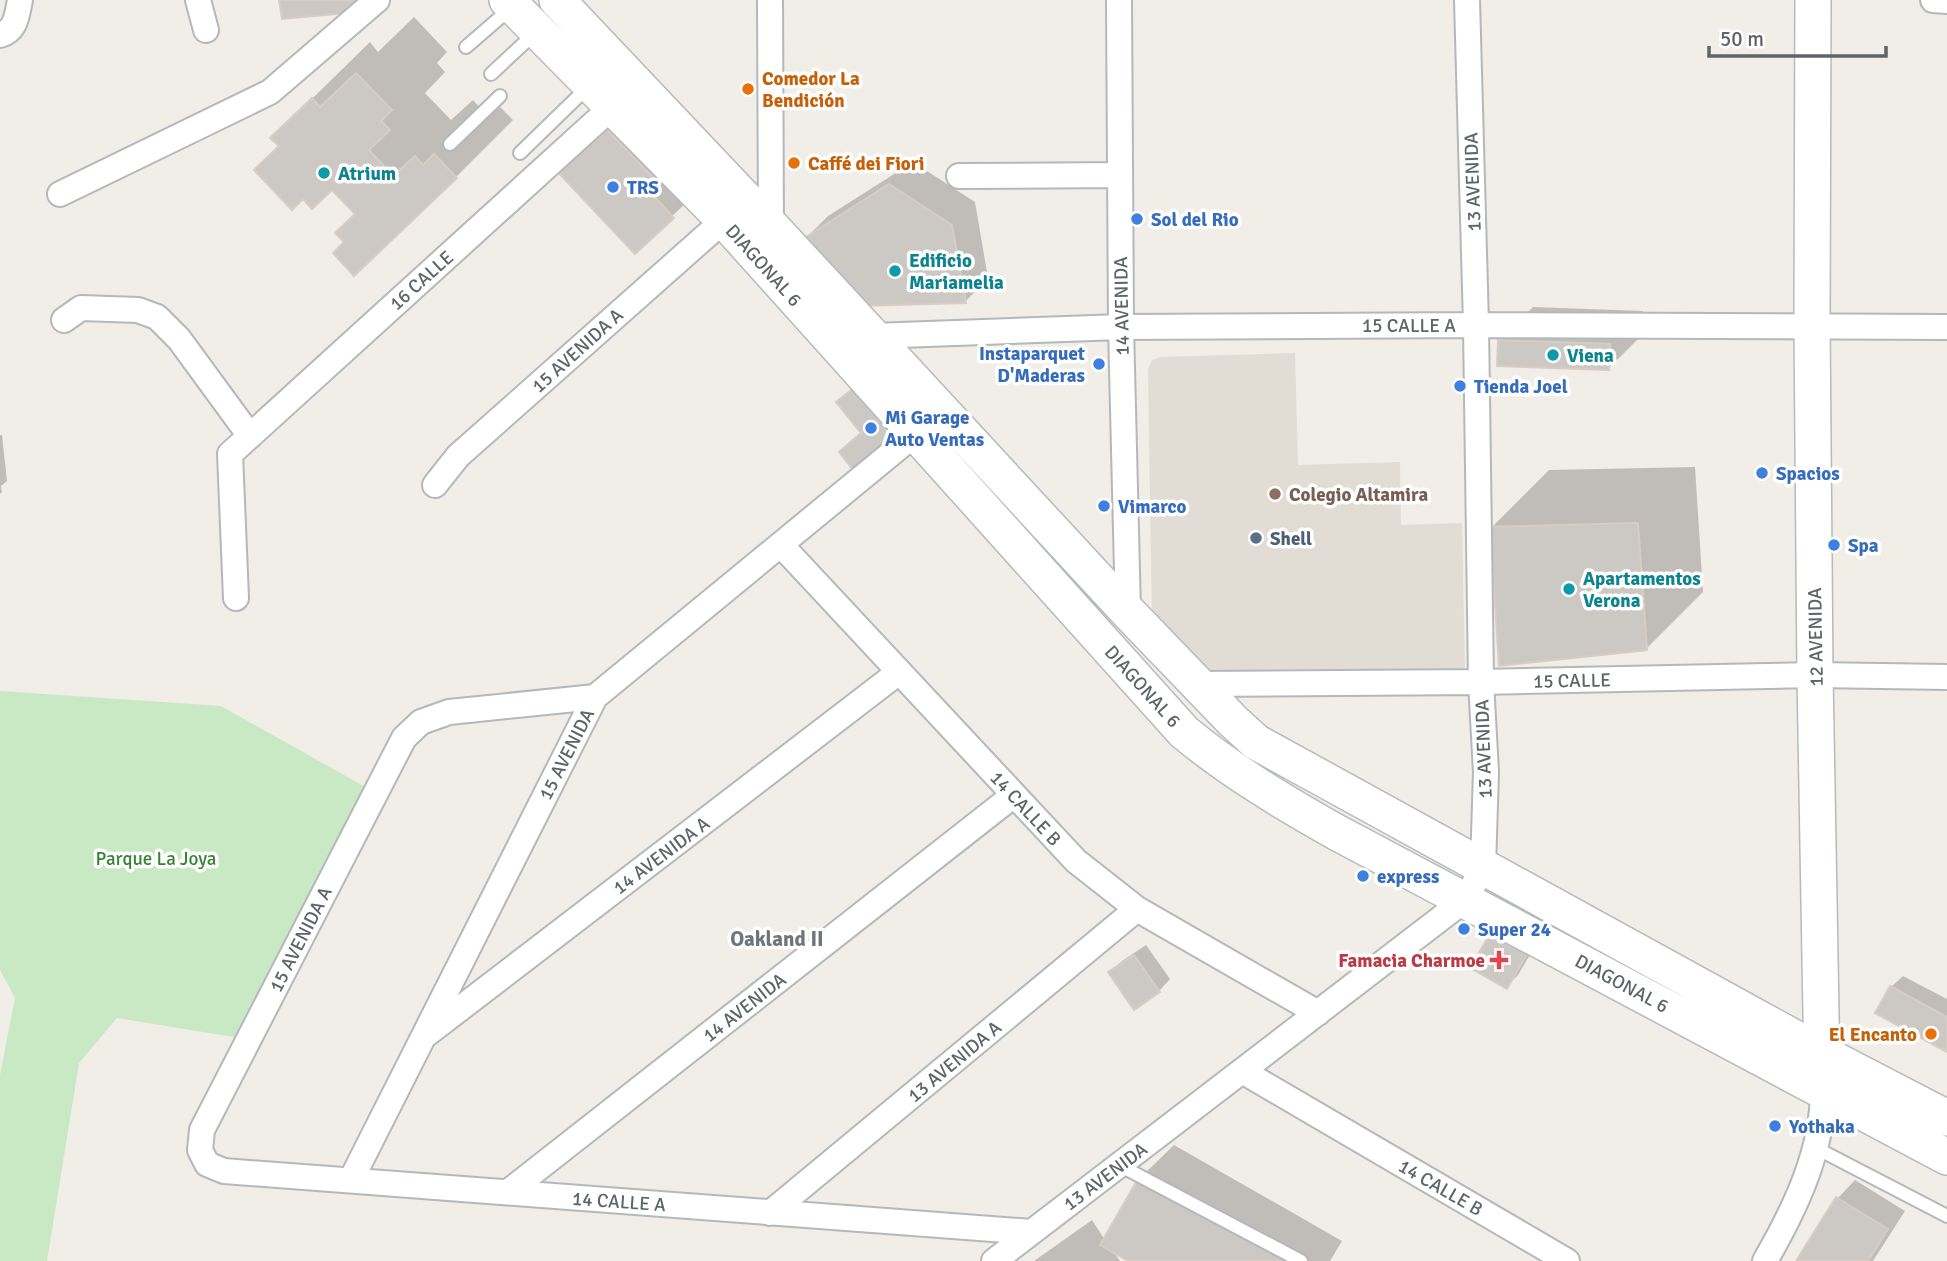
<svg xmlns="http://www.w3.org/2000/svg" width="1947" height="1261" viewBox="0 0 1947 1261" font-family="Signika,sans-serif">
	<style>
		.education { fill: #e1ddd5 }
		.green { fill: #c8e9c3 }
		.shadow { fill: #0003 }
		.building { fill: #ccc8c3; stroke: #d6cec5; stroke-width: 2 }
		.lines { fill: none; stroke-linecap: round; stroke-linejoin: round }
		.lane-casing { stroke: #b4b8bc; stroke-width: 16 }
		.street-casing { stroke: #b4b8bc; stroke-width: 28 }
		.secondary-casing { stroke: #b5babf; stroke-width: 38 }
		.lane { stroke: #fff; stroke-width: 12 }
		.street { stroke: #fff; stroke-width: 24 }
		.secondary { stroke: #fff; stroke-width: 35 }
		.food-dot { fill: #e8710a; stroke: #fff; stroke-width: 2.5 }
		.culture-dot { fill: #0f9aa8; stroke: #fff; stroke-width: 2.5 }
		.shop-dot { fill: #3f7fe0; stroke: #fff; stroke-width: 2.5 }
		.education-dot { fill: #8d6e63; stroke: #fff; stroke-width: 2.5 }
		.service-dot { fill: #5c6f8a; stroke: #fff; stroke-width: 2.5 }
		.health-dot { fill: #e0444e; stroke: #fff; stroke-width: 2.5 }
		.labels { text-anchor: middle; stroke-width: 7; stroke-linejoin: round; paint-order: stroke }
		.food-label { font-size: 19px; font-weight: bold; fill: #c56008; stroke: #fff; text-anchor: start }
		.culture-label { font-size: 19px; font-weight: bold; fill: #0d838f; stroke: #fff; text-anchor: start }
		.street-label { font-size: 19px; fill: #5e6468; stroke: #fff }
		.shop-label { font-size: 19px; font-weight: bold; fill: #366cbe; stroke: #fff; text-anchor: start }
		.education-label { font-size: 19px; font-weight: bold; fill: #785e54; stroke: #fff; text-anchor: start }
		.service-label { font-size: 19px; font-weight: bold; fill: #4e5e75; stroke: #fff; text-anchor: start }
		.park-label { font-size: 19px; fill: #388331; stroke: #fff }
		.health-label { font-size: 19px; font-weight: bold; fill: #be3a42; stroke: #fff; text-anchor: end }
		.neighbourhood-label { font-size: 21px; font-weight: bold; fill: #6f767a; stroke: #fff }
	</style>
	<rect width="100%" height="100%" fill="#f1ede7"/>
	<path class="education" d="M 1295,353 L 1298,465 L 1400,462 L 1401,525 L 1462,523 L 1465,668 L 1209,674 L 1152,621 L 1148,369 L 1152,360 L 1161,357 Z"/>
	<path class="green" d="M 0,691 L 221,706 L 367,788 L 240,1038 L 117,1018 L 79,1063 L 47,1261 L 0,1261 L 0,1075 L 15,998 L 0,970 Z"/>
	<path class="shadow" d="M 414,17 L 447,52 L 437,63 L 445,72 L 425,93 L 451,120 L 473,100 L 481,109 L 492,99 L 513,120 L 456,177 L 347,242 L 357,214 L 332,188 L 272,138 L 370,42 L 378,52 Z
		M 619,107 L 690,199 L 635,252 L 555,167 Z
		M 913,162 L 975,202 L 988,278 L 965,302 L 805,239 L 828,216 Z
		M 1533,307 L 1643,311 L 1642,335 L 1609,368 L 1499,341 Z
		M 866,378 L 894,434 L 881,446 L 838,403 Z
		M 0,435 L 2,435 L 7,481 L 1,486 L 2,492 L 0,494 Z
		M 1695,467 L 1703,592 L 1646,649 L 1492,527 L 1549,470 Z
		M 1493,933 L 1538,941 L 1518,975 L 1506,987 Z
		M 1146,945 L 1170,979 L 1159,991 L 1110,973 L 1122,961 Z
		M 1903,976 L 1947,999 L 1947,1050 L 1891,987 Z
		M 1174,1145 L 1342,1241 L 1330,1261 L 1132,1261 L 1112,1250 L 1120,1261 L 1034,1261 L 1092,1220 L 1105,1240 L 1140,1178 Z
		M 1855,1180 L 1905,1211 L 1873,1261 L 1798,1261 L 1838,1198 Z"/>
	<path class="building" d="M 279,0 L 372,0 L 358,12 L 282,19 Z
		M 356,73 L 392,110 L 381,121 L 390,130 L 369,150 L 393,176 L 415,156 L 423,165 L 434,154 L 457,178 L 354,276 L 333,253 L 344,242 L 335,233 L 355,214 L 332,190 L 312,209 L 303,199 L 292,210 L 254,170 L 279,146 L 270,138 L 312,98 L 320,107 Z
		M 601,123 L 658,183 L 649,191 L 674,218 L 635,254 L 553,167 Z
		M 889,184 L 952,225 L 966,303 L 857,306 L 803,239 Z
		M 1498,340 L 1610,344 L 1609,370 L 1497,366 Z
		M 854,388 L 882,422 L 888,435 L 883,448 L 854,471 L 839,452 L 861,433 L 836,402 Z
		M 1638,523 L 1647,650 L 1499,666 L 1490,527 Z
		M 1491,932 L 1528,952 L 1507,989 L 1470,968 Z
		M 1134,955 L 1160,992 L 1134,1010 L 1108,972 Z
		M 1890,986 L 1947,1017 L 1947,1052 L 1875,1013 Z
		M 1139,1177 L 1286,1261 L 1128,1261 L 1100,1245 Z
		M 1836,1197 L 1888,1229 L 1868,1261 L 1796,1261 Z"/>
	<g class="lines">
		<g class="lane-casing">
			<path id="lane" d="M 466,47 L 511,8
				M 491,74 L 536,32
				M 450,144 L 500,96
				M 520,153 L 590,85
				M 1816,1148 L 1947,1216
				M 1119,1165 L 1301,1261"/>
		</g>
		<g class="street-casing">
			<path id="street" d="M 198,0 L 206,30
				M 770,0 L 771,226
				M 1119,0 L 1121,327 L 1128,612
				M 1933,0 L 1947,1
				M 0,35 C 16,31 17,15 20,0
				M 959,176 L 1120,175
				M 60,194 L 270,92 L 377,0
				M 64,320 L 81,308 L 138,310 L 157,317 L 179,339 L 250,436
				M 872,336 L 1121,327 L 1476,325 L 1947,327
				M 435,485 L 458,456 L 724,220
				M 781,545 L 1076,861 L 1137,909 L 1318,1013
				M 236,598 L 230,454 L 612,107
				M 1197,684 L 1481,682 L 1815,675 L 1947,677
				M 595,697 L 449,712 L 421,722 L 404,738 L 202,1130 L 200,1150 L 207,1164 L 224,1171 L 1032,1232
				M 427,1034 L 899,672
				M 1242,1071 L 1567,1261
				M 351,1180 L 595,697 L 915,434
				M 508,1192 L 1014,795
				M 770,1213 L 1137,909
				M 994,1261 L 1466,899 L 1483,867 L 1486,772 L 1481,682 L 1476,325 L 1467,0
				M 1765,1261 C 1795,1209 1823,1151 1823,1090"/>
		</g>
		<g class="secondary-casing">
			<path id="secondary" d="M 507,0 L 724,220 L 1184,732 C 1231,771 1283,802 1336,832 L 1947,1157
				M 557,0 L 771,226 L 1128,612 L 1233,721 L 1256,742 L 1822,1053 L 1947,1118
				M 1813,0 L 1812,325 L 1815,675 L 1822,1071"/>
		</g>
		<use href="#lane" class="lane"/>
		<use href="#street" class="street"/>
		<use href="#secondary" class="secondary"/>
	</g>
	<g class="food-dot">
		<circle cx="748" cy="89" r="7"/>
		<circle cx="794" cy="163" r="7"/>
		<circle cx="1931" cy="1034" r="7"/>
	</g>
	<g class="culture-dot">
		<circle cx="324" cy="173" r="7"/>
		<circle cx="895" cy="271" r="7"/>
		<circle cx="1553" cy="355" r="7"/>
		<circle cx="1569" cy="589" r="7"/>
	</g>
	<g class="shop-dot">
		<circle cx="613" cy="187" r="7"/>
		<circle cx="1137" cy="219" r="7"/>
		<circle cx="1099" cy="364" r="7"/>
		<circle cx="1460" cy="386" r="7"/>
		<circle cx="871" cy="428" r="7"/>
		<circle cx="1762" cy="473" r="7"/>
		<circle cx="1104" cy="506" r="7"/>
		<circle cx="1834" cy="545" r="7"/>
		<circle cx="1363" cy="876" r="7"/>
		<circle cx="1464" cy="929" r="7"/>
		<circle cx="1775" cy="1126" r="7"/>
	</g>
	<circle class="education-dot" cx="1275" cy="494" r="7"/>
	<circle class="service-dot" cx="1256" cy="538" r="7"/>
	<path class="health-dot" d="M1495.5 949.5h7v7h7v7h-7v7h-7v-7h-7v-7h7z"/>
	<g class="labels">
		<g class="food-label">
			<text x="762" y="85">Comedor La<tspan x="762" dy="22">Bendición</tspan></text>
			<text x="808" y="170">Caffé dei Fiori</text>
			<text x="1917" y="1041" text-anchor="end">El Encanto</text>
		</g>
		<g class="culture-label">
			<text x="338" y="180">Atrium</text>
			<text x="909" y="267">Edificio<tspan x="909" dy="22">Mariamelia</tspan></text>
			<text x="1567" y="362">Viena</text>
			<text x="1583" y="585">Apartamentos<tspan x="1583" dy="22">Verona</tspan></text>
		</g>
		<g class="street-label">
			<text transform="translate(1472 182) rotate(-92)" y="7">13 AVENIDA</text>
			<text transform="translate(764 265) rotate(48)" y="7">DIAGONAL 6</text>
			<text transform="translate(421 280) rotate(-42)" y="7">16 CALLE</text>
			<text transform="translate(1121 306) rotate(-91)" y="7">14 AVENIDA</text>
			<text x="1409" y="332">15 CALLE A</text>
			<text transform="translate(577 350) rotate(-42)" y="7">15 AVENIDA A</text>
			<text transform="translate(1815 637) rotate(-91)" y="7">12 AVENIDA</text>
			<text transform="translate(1572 680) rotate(-1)" y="7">15 CALLE</text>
			<text transform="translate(1143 686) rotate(48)" y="7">DIAGONAL 6</text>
			<text transform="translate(1483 749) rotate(-92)" y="7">13 AVENIDA</text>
			<text transform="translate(566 754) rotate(-63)" y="7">15 AVENIDA</text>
			<text transform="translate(1026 808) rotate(47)" y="7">14 CALLE B</text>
			<text transform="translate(661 855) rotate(-37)" y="7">14 AVENIDA A</text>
			<text transform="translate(300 939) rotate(-63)" y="7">15 AVENIDA A</text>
			<text transform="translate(1622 983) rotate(28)" y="7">DIAGONAL 6</text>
			<text transform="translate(744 1007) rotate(-38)" y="7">14 AVENIDA</text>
			<text transform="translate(954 1061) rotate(-40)" y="7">13 AVENIDA A</text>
			<text transform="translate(1105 1176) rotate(-37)" y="7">13 AVENIDA</text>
			<text transform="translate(1441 1187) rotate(30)" y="7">14 CALLE B</text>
			<text transform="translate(619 1201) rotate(4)" y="7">14 CALLE A</text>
		</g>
		<g class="shop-label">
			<text x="627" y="194">TRS</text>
			<text x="1151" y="226">Sol del Rio</text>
			<text x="1085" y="360" text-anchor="end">Instaparquet<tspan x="1085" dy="22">D'Maderas</tspan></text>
			<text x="1474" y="393">Tienda Joel</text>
			<text x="885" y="424">Mi Garage<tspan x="885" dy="22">Auto Ventas</tspan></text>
			<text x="1776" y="480">Spacios</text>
			<text x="1118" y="513">Vimarco</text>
			<text x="1848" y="552">Spa</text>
			<text x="1377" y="883">express</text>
			<text x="1478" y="936">Super 24</text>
			<text x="1789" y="1133">Yothaka</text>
		</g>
		<g class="education-label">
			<text x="1289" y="501">Colegio Altamira</text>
		</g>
		<g class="service-label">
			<text x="1270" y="545">Shell</text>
		</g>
		<g class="park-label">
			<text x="156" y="865">Parque La Joya</text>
		</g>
		<g class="health-label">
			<text x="1485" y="967">Famacia Charmoe</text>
		</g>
		<g class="neighbourhood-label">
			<text x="777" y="946">Oakland II</text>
		</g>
	</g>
	<path d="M1709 46v10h177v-10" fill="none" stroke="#5e6468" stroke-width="3.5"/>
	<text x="1720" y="46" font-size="21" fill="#5e6468" stroke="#ffffff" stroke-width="5" paint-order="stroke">50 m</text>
</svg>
